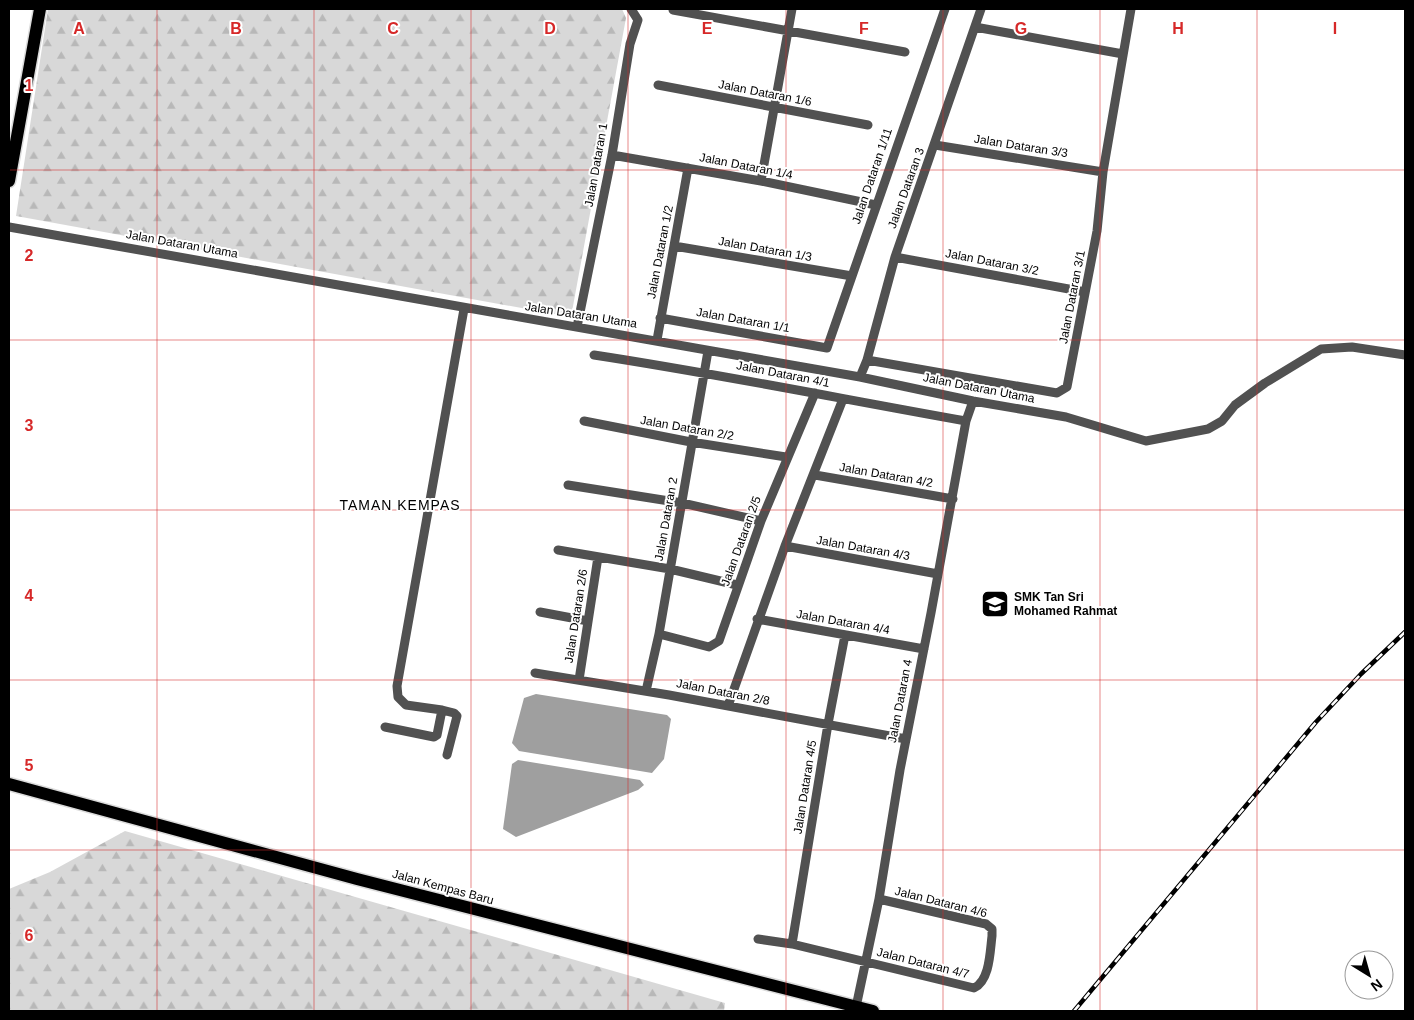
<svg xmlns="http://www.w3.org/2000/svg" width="1414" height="1020" viewBox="0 0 1414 1020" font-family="Helvetica,sans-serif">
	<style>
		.forest { fill: url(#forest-firs) }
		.water { fill: #9f9f9f }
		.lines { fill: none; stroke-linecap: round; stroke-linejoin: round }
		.primary-casing { stroke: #dbdbdb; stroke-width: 15 }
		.minor { stroke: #515151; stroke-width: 9 }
		.primary { stroke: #000; stroke-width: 12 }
		.rail-casing { stroke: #000; stroke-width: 4.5 }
		.rail { stroke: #fff; stroke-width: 2.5; stroke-dasharray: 8; stroke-linecap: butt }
		.grid { fill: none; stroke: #d62828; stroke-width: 1; stroke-opacity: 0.55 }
		.labels { text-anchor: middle; stroke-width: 4; stroke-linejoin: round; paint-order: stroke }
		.street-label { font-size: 12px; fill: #000; stroke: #fff }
		.poi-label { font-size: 12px; font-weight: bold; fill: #000; stroke: #fff; text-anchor: start }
		.neighbourhood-label { font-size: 14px; letter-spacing: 1px; fill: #000; stroke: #fff }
		.grid-label { font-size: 16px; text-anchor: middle; font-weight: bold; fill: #d62828; stroke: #fff; stroke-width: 4; stroke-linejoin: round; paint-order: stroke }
	</style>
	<defs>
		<pattern id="forest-firs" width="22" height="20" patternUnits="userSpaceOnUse" patternTransform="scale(1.25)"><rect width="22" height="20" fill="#d8d8d8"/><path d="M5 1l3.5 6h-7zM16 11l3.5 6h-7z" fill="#b8b8b8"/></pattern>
	</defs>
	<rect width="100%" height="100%" fill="#fff"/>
	<path class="forest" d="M 48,9 L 622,9 L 626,18 L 571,317 L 16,216 Z
		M 125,831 L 725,1003 L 724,1011 L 9,1011 L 9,889 L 50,872 Z"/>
	<path class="water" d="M 536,694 L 667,715 L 671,719 L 664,759 L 652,773 L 519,751 L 512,743 L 524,698 Z
		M 518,760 L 640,780 L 644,785 L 638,790 L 516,837 L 503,829 L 512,764 Z"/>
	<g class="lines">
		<g class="primary-casing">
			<path id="primary" d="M 9,181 L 40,9
				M 9,784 L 357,879 L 873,1011"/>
		</g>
		<path class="minor" d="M 673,10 L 905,52
			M 975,27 L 1123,54
			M 658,85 L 868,125
			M 935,145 L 1103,172
			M 612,155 L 761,181 L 876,205
			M 761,181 L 792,9
			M 9,227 L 860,377 L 973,401 L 1066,417 L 1146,441 L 1208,429 L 1222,421 L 1235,405 L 1265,383 L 1321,349 L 1352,347 L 1405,355
			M 674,246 L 852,276
			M 895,257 L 1085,292
			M 660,318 L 827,348 L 945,9
			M 577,327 L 612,155 L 630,44 L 638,20 L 631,9
			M 657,340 L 688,168
			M 594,355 C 719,374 842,399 966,421
			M 867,360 L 1057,393 L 1067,387 L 1097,231 L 1103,172 L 1131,9
			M 860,377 L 867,360 L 895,257 L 981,9
			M 584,421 L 691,442 L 786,457
			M 815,475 L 953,499
			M 568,485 L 682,503 L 761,521
			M 785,546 L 938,574
			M 558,550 L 670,569 L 737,585
			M 540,612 L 588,621
			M 757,619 L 924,649
			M 659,634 L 709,647 L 719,641 L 761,521 L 815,393
			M 535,673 L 669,695 L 906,739
			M 579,680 L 598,557
			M 646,691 L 659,634 L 708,351
			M 728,706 L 785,546 L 843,399
			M 442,710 L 454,713 L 457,716 L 447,755
			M 385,727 L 434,737 L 437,735 L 442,710 L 406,705 L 398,697 L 397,686 L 464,309
			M 758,939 L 792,944 L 974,988 C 990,981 990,951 992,936 L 992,929 L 986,924 L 879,899
			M 792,944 L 828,724 L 845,635
			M 856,1007 L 879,899 L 900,770 L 931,613 L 966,421 L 973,401"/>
		<use href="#primary" class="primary"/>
		<g class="rail-casing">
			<path id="rail" d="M 1074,1011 L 1316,722 L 1361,674 L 1405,632"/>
		</g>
		<use href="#rail" class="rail"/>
	</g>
	<path class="grid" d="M 157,9 L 157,1011M 314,9 L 314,1011M 471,9 L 471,1011M 628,9 L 628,1011M 786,9 L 786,1011M 943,9 L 943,1011M 1100,9 L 1100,1011M 1257,9 L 1257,1011M 9,170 L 1405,170M 9,340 L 1405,340M 9,510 L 1405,510M 9,680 L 1405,680M 9,850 L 1405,850"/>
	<defs>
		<g id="school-square" transform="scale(1.4375)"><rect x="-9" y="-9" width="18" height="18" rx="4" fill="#000" stroke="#fff"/><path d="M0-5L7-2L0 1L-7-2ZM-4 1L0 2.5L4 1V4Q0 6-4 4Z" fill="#fff"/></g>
	</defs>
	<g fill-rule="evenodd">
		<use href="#school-square" x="995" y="604"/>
	</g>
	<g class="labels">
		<g class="street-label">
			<text transform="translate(765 93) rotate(11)" y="4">Jalan Dataran 1/6</text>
			<text transform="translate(1021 146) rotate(9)" y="4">Jalan Dataran 3/3</text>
			<text transform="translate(596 165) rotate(-80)" y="4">Jalan Dataran 1</text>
			<text transform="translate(746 166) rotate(11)" y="4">Jalan Dataran 1/4</text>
			<text transform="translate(872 176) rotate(-71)" y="4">Jalan Dataran 1/11</text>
			<text transform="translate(906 188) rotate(-70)" y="4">Jalan Dataran 3</text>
			<text transform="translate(182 244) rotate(10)" y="4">Jalan Dataran Utama</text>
			<text transform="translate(765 249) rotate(10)" y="4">Jalan Dataran 1/3</text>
			<text transform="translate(660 252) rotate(-79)" y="4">Jalan Dataran 1/2</text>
			<text transform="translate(992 262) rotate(11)" y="4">Jalan Dataran 3/2</text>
			<text transform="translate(1072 297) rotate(-79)" y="4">Jalan Dataran 3/1</text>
			<text transform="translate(581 315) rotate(9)" y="4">Jalan Dataran Utama</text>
			<text transform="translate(743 320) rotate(10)" y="4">Jalan Dataran 1/1</text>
			<text transform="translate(783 374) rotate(11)" y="4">Jalan Dataran 4/1</text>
			<text transform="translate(979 388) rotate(11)" y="4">Jalan Dataran Utama</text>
			<text transform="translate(687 428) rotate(10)" y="4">Jalan Dataran 2/2</text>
			<text transform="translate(886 475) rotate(10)" y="4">Jalan Dataran 4/2</text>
			<text transform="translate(666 519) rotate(-80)" y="4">Jalan Dataran 2</text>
			<text transform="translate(741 541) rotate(-70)" y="4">Jalan Dataran 2/5</text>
			<text transform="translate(863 548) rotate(10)" y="4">Jalan Dataran 4/3</text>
			<text transform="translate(576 616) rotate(-81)" y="4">Jalan Dataran 2/6</text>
			<text transform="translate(843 622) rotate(10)" y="4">Jalan Dataran 4/4</text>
			<text transform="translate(723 692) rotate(11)" y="4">Jalan Dataran 2/8</text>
			<text transform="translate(900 701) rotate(-79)" y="4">Jalan Dataran 4</text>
			<text transform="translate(805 787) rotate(-81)" y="4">Jalan Dataran 4/5</text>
			<text transform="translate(443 887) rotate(15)" y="4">Jalan Kempas Baru</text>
			<text transform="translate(941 902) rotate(14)" y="4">Jalan Dataran 4/6</text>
			<text transform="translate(923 963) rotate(14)" y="4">Jalan Dataran 4/7</text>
		</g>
		<g class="poi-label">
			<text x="1014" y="601">SMK Tan Sri<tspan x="1014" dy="14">Mohamed Rahmat</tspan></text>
		</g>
		<g class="neighbourhood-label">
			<text x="400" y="510">TAMAN KEMPAS</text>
		</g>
	</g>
	<g class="grid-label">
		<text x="79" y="34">A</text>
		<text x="236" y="34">B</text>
		<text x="393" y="34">C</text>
		<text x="550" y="34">D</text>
		<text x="707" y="34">E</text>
		<text x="864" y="34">F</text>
		<text x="1021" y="34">G</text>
		<text x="1178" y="34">H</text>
		<text x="1335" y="34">I</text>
		<text x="29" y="91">1</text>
		<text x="29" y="261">2</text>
		<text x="29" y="431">3</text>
		<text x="29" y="601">4</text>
		<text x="29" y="771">5</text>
		<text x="29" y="941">6</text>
	</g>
	<rect width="1414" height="1020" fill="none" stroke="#000000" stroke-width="20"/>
	<g transform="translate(1369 975) rotate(143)"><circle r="24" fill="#ffffff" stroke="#999999"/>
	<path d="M0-4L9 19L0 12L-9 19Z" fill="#000000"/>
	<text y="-8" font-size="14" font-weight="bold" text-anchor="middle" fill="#000000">N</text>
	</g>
</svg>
